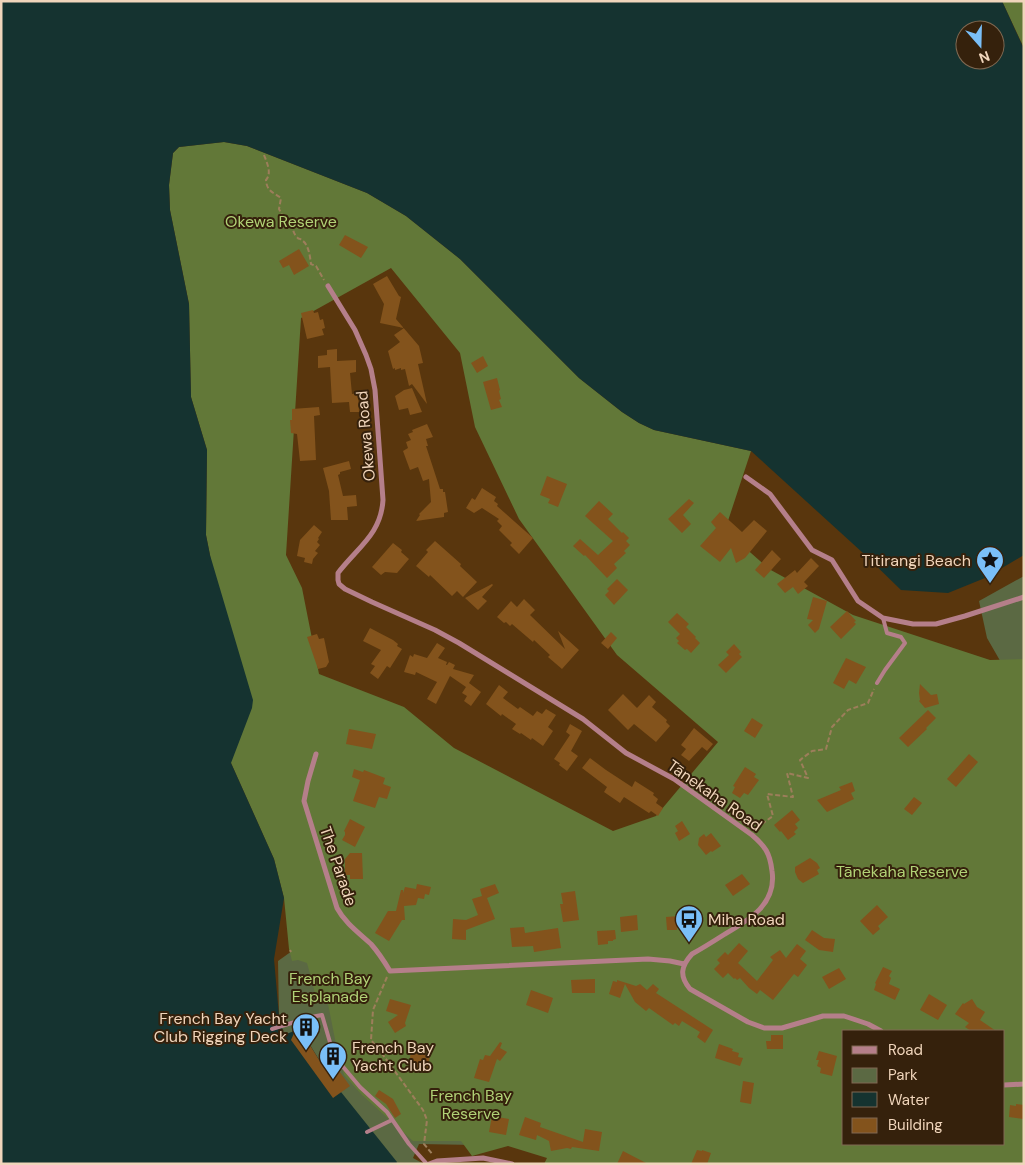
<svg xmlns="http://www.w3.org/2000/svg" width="1025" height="1165" viewBox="0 0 1025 1165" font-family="'DM Sans',sans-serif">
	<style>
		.green { fill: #5b6943 }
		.forest { fill: #627838; fill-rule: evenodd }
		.water { fill: #153330; fill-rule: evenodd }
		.building { fill: #83531c }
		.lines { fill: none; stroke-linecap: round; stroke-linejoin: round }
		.path { stroke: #9d7e5b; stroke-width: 2; stroke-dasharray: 5 2.5; stroke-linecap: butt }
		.lane { stroke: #b57f8a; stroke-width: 4 }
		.street { stroke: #b57f8a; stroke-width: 5 }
		.labels { text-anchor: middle; stroke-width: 4; stroke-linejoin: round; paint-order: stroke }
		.park-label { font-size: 16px; fill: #b1d276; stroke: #35210c }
		.street-label { font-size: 16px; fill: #f0d5bb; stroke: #35210c }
		.poi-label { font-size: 16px; fill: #f0d5bb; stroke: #35210c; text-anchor: end }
	</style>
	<rect width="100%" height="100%" fill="#59360d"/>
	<path class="green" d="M 1024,576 L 1024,683 L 1014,685 L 987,638 L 979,601 Z
		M 299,946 L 475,1145 L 419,1144 L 413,1158 L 424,1164 L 271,1164 L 279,1016 L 278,961 Z"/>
	<path class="forest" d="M 1002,1 L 1024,1 L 1024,49 L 1024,48 Z
		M 224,142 L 247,146 L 367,193 L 406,216 L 460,259 L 579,378 L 622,412 L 639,423 L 654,430 L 751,451 L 725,530 L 769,569 L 853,615 L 990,660 L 1024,659 L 1024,1164 L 544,1164 L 547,1158 L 508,1146 L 472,1156 L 461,1141 L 413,1141 L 362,1095 L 344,1075 L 335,1039 L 327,999 L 316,998 L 311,977 L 307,963 L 298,960 L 292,961 L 289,949 L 284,898 L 274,859 L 231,763 L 210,555 L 206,535 L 207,450 L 191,397 L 189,304 L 170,210 L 169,185 L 173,153 L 179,147 ZM 391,268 L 460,353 L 475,427 L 519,519 L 617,655 L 718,742 L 656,816 L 613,831 L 454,748 L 404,707 L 319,674 L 302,588 L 286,555 L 301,318 ZM 844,1031 L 1004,1031 L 1004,1144 L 844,1144 Z"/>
	<path class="water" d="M 1,1 L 1002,1 L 1024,49 L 1024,555 L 985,578 L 948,593 L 901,590 L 863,553 L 751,451 L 654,430 L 639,423 L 622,412 L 579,378 L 460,259 L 406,216 L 367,193 L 247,146 L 224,142 L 179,147 L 173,153 L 169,185 L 170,210 L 189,304 L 191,397 L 207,450 L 206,535 L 210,555 L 253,700 L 252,708 L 231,763 L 274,859 L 284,898 L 274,959 L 279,1016 L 284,1035 L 294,1031 L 300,1029 L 333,1082 L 397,1162 L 396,1164 L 1,1164 ZM 965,30 L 995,30 L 995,60 L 965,60 Z"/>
	<path class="building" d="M 345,235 L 368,247 L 361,258 L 339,245 Z
		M 299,249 L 309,266 L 294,275 L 289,265 L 283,268 L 279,261 Z
		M 387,276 L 399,296 L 401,297 L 396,319 L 419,346 L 423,363 L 418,364 L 420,373 L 427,404 L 412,384 L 409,386 L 405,369 L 401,370 L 401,368 L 395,370 L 395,368 L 393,369 L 388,351 L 400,342 L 394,335 L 404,328 L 380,323 L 384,304 L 373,284 Z
		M 313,310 L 314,313 L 318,312 L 320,320 L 323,319 L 325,328 L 322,329 L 324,335 L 307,339 L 301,313 Z
		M 337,349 L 337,361 L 356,360 L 356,372 L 350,373 L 352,394 L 358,393 L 359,412 L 350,412 L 349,402 L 332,403 L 330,367 L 318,368 L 318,356 L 327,355 L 327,350 Z
		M 483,356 L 488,366 L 477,373 L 471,363 Z
		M 497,378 L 500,390 L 499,391 L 501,399 L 499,400 L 502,407 L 491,410 L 483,382 Z
		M 412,388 L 422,412 L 410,415 L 408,408 L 399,410 L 395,396 L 404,390 Z
		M 319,407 L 320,415 L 314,416 L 316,460 L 300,461 L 297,434 L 291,433 L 290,420 L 292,420 L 292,409 Z
		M 427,424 L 433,437 L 426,439 L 428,446 L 426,446 L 440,489 L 443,489 L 443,492 L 445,492 L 448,512 L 444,513 L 444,517 L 416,521 L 420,515 L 419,514 L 431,502 L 429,479 L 423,481 L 418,467 L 410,470 L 403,451 L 408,448 L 406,442 L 411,440 L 408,434 L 413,432 L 412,430 Z
		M 349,461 L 351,469 L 340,472 L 340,474 L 338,475 L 343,496 L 356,495 L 357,506 L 347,507 L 348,520 L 331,520 L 329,491 L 323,468 Z
		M 547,476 L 567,484 L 558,507 L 548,503 L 550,499 L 540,495 Z
		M 482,488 L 496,497 L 494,501 L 498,504 L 497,506 L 533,538 L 519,554 L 510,545 L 512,543 L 499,530 L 502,526 L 497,521 L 499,519 L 482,508 L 474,513 L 466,508 L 472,498 L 475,500 Z
		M 689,499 L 694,503 L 683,515 L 691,524 L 682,533 L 668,519 Z
		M 599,501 L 613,514 L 608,519 L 622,533 L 623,532 L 629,538 L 626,541 L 630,545 L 624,551 L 626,553 L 614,564 L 617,568 L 607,578 L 585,555 L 584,556 L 573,546 L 580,539 L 598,555 L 613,541 L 585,516 Z
		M 720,512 L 742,532 L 754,520 L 767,531 L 745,558 L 736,563 L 731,548 L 720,562 L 700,546 L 716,528 L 711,522 Z
		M 314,525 L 322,532 L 318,538 L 319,539 L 317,542 L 320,545 L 315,551 L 318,553 L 313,559 L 312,564 L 304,562 L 305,558 L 297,556 L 300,540 Z
		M 435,541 L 461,564 L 460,566 L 477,582 L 463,597 L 457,591 L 452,596 L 430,575 L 429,577 L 416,566 L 428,552 L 426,550 Z
		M 393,543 L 402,550 L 401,552 L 409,559 L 397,573 L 385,572 L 381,575 L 372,567 Z
		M 772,550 L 781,559 L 764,578 L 755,570 Z
		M 811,558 L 819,566 L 804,582 L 808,586 L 798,594 L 793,587 L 785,593 L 777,584 L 795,570 L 797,573 Z
		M 617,579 L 628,590 L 614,605 L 605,595 L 609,591 L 607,589 Z
		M 492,584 L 493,585 L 482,597 L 487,601 L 478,610 L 465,598 Z
		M 813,597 L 827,601 L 819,629 L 815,633 L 808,625 L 813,620 L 807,619 Z
		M 524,599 L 535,610 L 530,615 L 565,649 L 558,631 L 579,650 L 562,669 L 548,657 L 550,655 L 534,640 L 533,642 L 512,624 L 510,626 L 506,622 L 504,623 L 497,617 L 511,601 L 517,607 Z
		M 847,611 L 856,621 L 854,622 L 856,624 L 841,639 L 830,627 Z
		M 677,613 L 689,624 L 686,627 L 696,637 L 695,638 L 700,643 L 691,653 L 687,649 L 685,650 L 677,643 L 679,641 L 676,638 L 680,634 L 668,622 Z
		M 370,628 L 393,640 L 398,644 L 397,646 L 402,649 L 390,668 L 387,666 L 378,679 L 370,673 L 375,666 L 371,664 L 381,650 L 363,641 Z
		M 611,632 L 617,638 L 608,649 L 601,643 Z
		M 317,634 L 319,639 L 324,638 L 329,662 L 326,667 L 318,669 L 307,637 Z
		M 437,643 L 445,648 L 438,658 L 447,662 L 446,665 L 447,665 L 449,662 L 455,665 L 453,669 L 474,675 L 469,683 L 481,692 L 471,706 L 464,701 L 467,696 L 462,693 L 466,687 L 450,676 L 436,704 L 427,699 L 437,682 L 416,672 L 415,675 L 404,672 L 410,655 L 413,657 L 414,654 L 427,658 Z
		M 734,644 L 741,652 L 739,654 L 742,657 L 726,673 L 718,665 L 729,655 L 726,652 Z
		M 846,658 L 866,667 L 856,684 L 849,680 L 844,689 L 833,683 Z
		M 920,684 L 931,695 L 937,694 L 939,704 L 925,708 L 919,701 L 920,700 L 919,693 Z
		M 499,685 L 508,692 L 503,698 L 518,709 L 520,707 L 533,716 L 537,711 L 542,714 L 546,709 L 556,715 L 548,727 L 553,731 L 543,746 L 532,738 L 531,740 L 521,733 L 520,734 L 512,729 L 516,724 L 502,714 L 501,716 L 486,704 Z
		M 623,694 L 637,708 L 649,695 L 656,702 L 652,707 L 667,720 L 666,722 L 670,726 L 656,742 L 634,724 L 628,730 L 608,710 Z
		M 928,710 L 936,718 L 926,728 L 927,729 L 908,747 L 899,738 Z
		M 752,718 L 763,725 L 755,738 L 744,731 Z
		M 570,724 L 582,731 L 571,751 L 578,756 L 567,771 L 559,765 L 560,763 L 554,759 L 570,735 L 566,732 Z
		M 694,728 L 713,744 L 707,751 L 702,747 L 689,761 L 681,755 L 686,749 L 681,745 Z
		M 349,729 L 376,734 L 372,749 L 346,744 Z
		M 969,754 L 978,762 L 956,787 L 947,779 Z
		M 590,758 L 606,770 L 632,787 L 635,781 L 654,793 L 653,795 L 658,799 L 656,803 L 663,808 L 658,816 L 651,811 L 649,813 L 624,797 L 620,803 L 604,792 L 607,787 L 582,768 Z
		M 745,767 L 756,774 L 754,777 L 759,780 L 748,795 L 744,793 L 740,798 L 732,793 L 735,787 L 733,786 Z
		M 354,769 L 363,772 L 364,770 L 385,778 L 383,784 L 391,787 L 387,799 L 379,797 L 375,808 L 353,801 L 360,780 L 352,777 Z
		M 852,782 L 855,791 L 851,793 L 854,799 L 827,812 L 817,800 L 841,790 L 839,787 Z
		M 914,797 L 922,803 L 912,815 L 904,809 Z
		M 792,810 L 800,820 L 795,824 L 798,828 L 794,832 L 796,834 L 788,840 L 781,831 L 780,832 L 774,825 Z
		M 350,819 L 365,827 L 355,847 L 342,840 L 345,835 L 345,832 L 344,831 Z
		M 682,821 L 690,834 L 679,841 L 675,833 L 678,831 L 675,826 Z
		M 711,833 L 721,846 L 712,852 L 711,851 L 706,855 L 698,845 L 699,838 L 704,834 L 706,837 Z
		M 350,853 L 362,853 L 363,879 L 350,879 L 350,875 L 345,875 L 345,859 Z
		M 810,858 L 817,863 L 820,868 L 817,870 L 819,874 L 803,883 L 798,879 L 795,872 L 795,867 Z
		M 742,874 L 750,884 L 733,896 L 725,885 Z
		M 417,884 L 431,887 L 429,895 L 425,894 L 424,899 L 418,898 L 416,905 L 404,906 L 405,920 L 402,920 L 389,941 L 375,933 L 388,911 L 396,911 L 401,890 L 403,890 L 403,893 L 405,887 L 416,889 Z
		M 495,884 L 499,893 L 487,898 L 495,919 L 466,930 L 466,940 L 452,939 L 453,919 L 466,920 L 478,915 L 472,899 L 482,896 L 480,889 Z
		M 575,891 L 579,920 L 563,922 L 560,904 L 563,904 L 561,893 Z
		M 877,905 L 888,917 L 878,926 L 880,929 L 873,935 L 860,921 Z
		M 637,915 L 638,930 L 621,932 L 620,917 Z
		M 678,916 L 679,928 L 677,928 L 677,930 L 667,930 L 666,917 Z
		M 524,927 L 525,933 L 558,928 L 561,948 L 534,952 L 533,946 L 512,947 L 510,928 Z
		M 615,930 L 616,939 L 613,940 L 613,941 L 608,941 L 608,944 L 598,945 L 597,931 Z
		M 812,930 L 824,938 L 835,939 L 833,952 L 819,950 L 805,940 Z
		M 739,943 L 748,951 L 738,963 L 757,981 L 773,960 L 770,957 L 780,950 L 786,958 L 797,944 L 806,951 L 800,959 L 807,965 L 798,977 L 794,974 L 773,1000 L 760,990 L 757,994 L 749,988 L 740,978 L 737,980 L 735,978 L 734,979 L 728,973 L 723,978 L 714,969 L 720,963 L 717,960 L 725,952 L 728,955 Z
		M 883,967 L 892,971 L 889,976 L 891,978 L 889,984 L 900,989 L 895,1000 L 874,990 L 876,984 L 875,983 Z
		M 839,968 L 846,979 L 829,989 L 822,977 Z
		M 595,979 L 595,993 L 572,993 L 571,980 Z
		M 617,980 L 636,986 L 640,984 L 647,990 L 653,984 L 659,989 L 656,993 L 713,1030 L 705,1043 L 697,1037 L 700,1032 L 682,1021 L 679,1026 L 675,1023 L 673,1025 L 649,1008 L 646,1011 L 635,1002 L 625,984 L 620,998 L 609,994 L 613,981 L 617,982 Z
		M 531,990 L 553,998 L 548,1013 L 526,1005 Z
		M 929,994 L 947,1005 L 938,1020 L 920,1010 Z
		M 390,999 L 411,1005 L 405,1023 L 406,1026 L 395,1033 L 388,1022 L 398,1015 L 386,1011 Z
		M 972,999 L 977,1007 L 985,1012 L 980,1020 L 996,1031 L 971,1031 L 965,1027 L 969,1023 L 955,1014 L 963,1003 L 964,1004 Z
		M 300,1029 L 321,1063 L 329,1057 L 350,1086 L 333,1098 L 291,1040 L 295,1031 Z
		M 771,1035 L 783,1035 L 783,1049 L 767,1049 L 766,1041 L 771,1041 Z
		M 500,1042 L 502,1043 L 500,1048 L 507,1052 L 500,1061 L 497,1059 L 489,1082 L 474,1078 L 480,1059 L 483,1060 L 485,1055 L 490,1056 Z
		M 719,1044 L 733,1049 L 732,1051 L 739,1053 L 738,1057 L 743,1058 L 740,1066 L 715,1058 Z
		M 819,1051 L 837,1056 L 832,1076 L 820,1073 L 821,1068 L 817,1066 L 819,1060 L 816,1060 Z
		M 411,1052 L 430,1055 L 428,1068 L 423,1066 L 422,1072 L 412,1071 L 412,1065 L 409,1064 Z
		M 743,1081 L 754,1083 L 751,1104 L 740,1102 Z
		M 379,1090 L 393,1099 L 401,1114 L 395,1118 L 386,1104 L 375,1096 Z
		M 1016,1104 L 1024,1105 L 1024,1119 L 1009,1117 L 1010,1105 L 1016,1106 Z
		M 492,1116 L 509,1119 L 506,1135 L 489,1132 Z
		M 525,1117 L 541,1123 L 540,1127 L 583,1142 L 585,1129 L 602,1132 L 599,1151 L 572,1147 L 571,1149 L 567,1148 L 551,1151 L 549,1141 L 537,1135 L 536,1140 L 519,1135 Z
		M 697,1150 L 702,1151 L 702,1150 L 711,1153 L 707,1164 L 691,1164 Z
		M 623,1151 L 648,1164 L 617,1164 Z"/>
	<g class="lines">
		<path class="path" d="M 264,155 C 267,163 272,173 266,180 C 267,192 273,192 281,198 L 279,209 L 283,217 C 299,224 289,227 296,236 C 301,242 297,236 303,241 C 309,246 310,257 311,264 L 316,266 L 324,280
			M 756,829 L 759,826 L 773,816 L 767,794 L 793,797 L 787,773 L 808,778 L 800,760 L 812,751 L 826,749 L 832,727 L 848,710 L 868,703 L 874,689
			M 290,950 L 291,952
			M 387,977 L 373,1010 L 371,1040 L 383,1055 L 423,1110 L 427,1120 L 424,1144 L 433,1155"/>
		<path class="lane" d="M 877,683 L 885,670 L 905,643 L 901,637 L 887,633 L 883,618
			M 272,1029 L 311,1017 L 322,1015 L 334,1056 L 360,1087 L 387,1112 L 409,1144 L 427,1164
			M 367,1132 L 392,1120"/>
		<path class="street" d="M 328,286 L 355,330 L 366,355 L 371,369 L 375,390 L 383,500 C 381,534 358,547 338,573 L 338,580 L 339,584 L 345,589 L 372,602 L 435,630 L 459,643 L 583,719 L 626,753 L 674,779 L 752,835 C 765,846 770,853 772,871 C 777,904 749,920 725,934 C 714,941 703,948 692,954 C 681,966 679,976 690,989 L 748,1022 L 764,1028 L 782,1028 L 823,1016 L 844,1016 L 868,1024 L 881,1031
			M 746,477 L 770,494 L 812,550 L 832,560 L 858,601 L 883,618 L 913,624 L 936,624 L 965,616 L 1024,597
			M 316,754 L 308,781 L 304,801 L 337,908 C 345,923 359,933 371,944 C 378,952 384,961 390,971 L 648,959 L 670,961 L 684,964
			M 1004,1085 L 1024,1084
			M 429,1164 L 437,1161 L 483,1158 L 512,1164"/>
	</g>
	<defs>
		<g id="sight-pin" transform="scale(1.4375)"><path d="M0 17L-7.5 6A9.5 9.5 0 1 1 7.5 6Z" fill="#7abff8" stroke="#35210c"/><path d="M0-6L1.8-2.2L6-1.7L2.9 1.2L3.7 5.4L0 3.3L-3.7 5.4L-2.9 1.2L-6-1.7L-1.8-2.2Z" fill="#111"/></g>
		<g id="bus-pin" transform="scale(1.4375)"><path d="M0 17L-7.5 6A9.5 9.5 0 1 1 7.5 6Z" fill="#7abff8" stroke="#35210c"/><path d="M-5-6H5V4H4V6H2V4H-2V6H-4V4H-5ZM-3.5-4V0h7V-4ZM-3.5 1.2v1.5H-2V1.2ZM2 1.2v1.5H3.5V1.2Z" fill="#111"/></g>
		<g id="building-pin" transform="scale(1.4375)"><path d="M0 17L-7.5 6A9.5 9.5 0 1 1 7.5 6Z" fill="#7abff8" stroke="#35210c"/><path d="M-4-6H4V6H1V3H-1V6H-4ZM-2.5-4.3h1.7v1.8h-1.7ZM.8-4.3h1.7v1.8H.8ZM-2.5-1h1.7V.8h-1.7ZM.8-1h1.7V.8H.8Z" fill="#111"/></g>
	</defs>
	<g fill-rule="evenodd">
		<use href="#sight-pin" x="990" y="560"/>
		<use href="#bus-pin" x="689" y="919"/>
		<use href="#building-pin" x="306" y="1027"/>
		<use href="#building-pin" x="333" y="1056"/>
	</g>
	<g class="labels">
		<g class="park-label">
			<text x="281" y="227">Okewa Reserve</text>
			<text x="902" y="877">Tānekaha Reserve</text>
			<text x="330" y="984">French Bay<tspan x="330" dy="18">Esplanade</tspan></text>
			<text x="471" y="1101">French Bay<tspan x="471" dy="18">Reserve</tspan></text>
		</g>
		<g class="street-label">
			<text transform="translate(365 436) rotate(-95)" y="6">Okewa Road</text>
			<text transform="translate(715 795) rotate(35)" y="6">Tānekaha Road</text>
			<text transform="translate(339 866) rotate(71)" y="6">The Parade</text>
		</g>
		<g class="poi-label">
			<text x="971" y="566">Titirangi Beach</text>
			<text x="708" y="925" text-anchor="start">Miha Road</text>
			<text x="287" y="1024">French Bay Yacht<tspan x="287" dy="18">Club Rigging Deck</tspan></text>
			<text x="352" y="1053" text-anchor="start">French Bay<tspan x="352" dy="18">Yacht Club</tspan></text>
		</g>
	</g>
	<rect width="1025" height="1165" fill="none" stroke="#f0d5bb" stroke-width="5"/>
	<rect x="842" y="1030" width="162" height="115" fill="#35210c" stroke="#806952"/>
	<rect x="852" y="1046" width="25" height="8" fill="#b57f8a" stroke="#806952"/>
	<text x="888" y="1055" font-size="15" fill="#f0d5bb">Road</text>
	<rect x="852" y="1068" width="25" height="15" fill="#5b6943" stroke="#806952"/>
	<text x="888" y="1080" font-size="15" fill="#f0d5bb">Park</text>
	<rect x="852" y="1092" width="25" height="15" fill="#153330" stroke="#806952"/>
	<text x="888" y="1105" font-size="15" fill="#f0d5bb">Water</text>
	<rect x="852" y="1118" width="25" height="15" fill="#83531c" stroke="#806952"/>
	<text x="888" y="1130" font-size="15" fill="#f0d5bb">Building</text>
	<g transform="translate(980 45) rotate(160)"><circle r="24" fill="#35210c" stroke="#806952"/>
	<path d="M0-4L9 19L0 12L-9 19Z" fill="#7abff8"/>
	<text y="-8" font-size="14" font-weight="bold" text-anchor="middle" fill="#f0d5bb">N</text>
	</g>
</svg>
